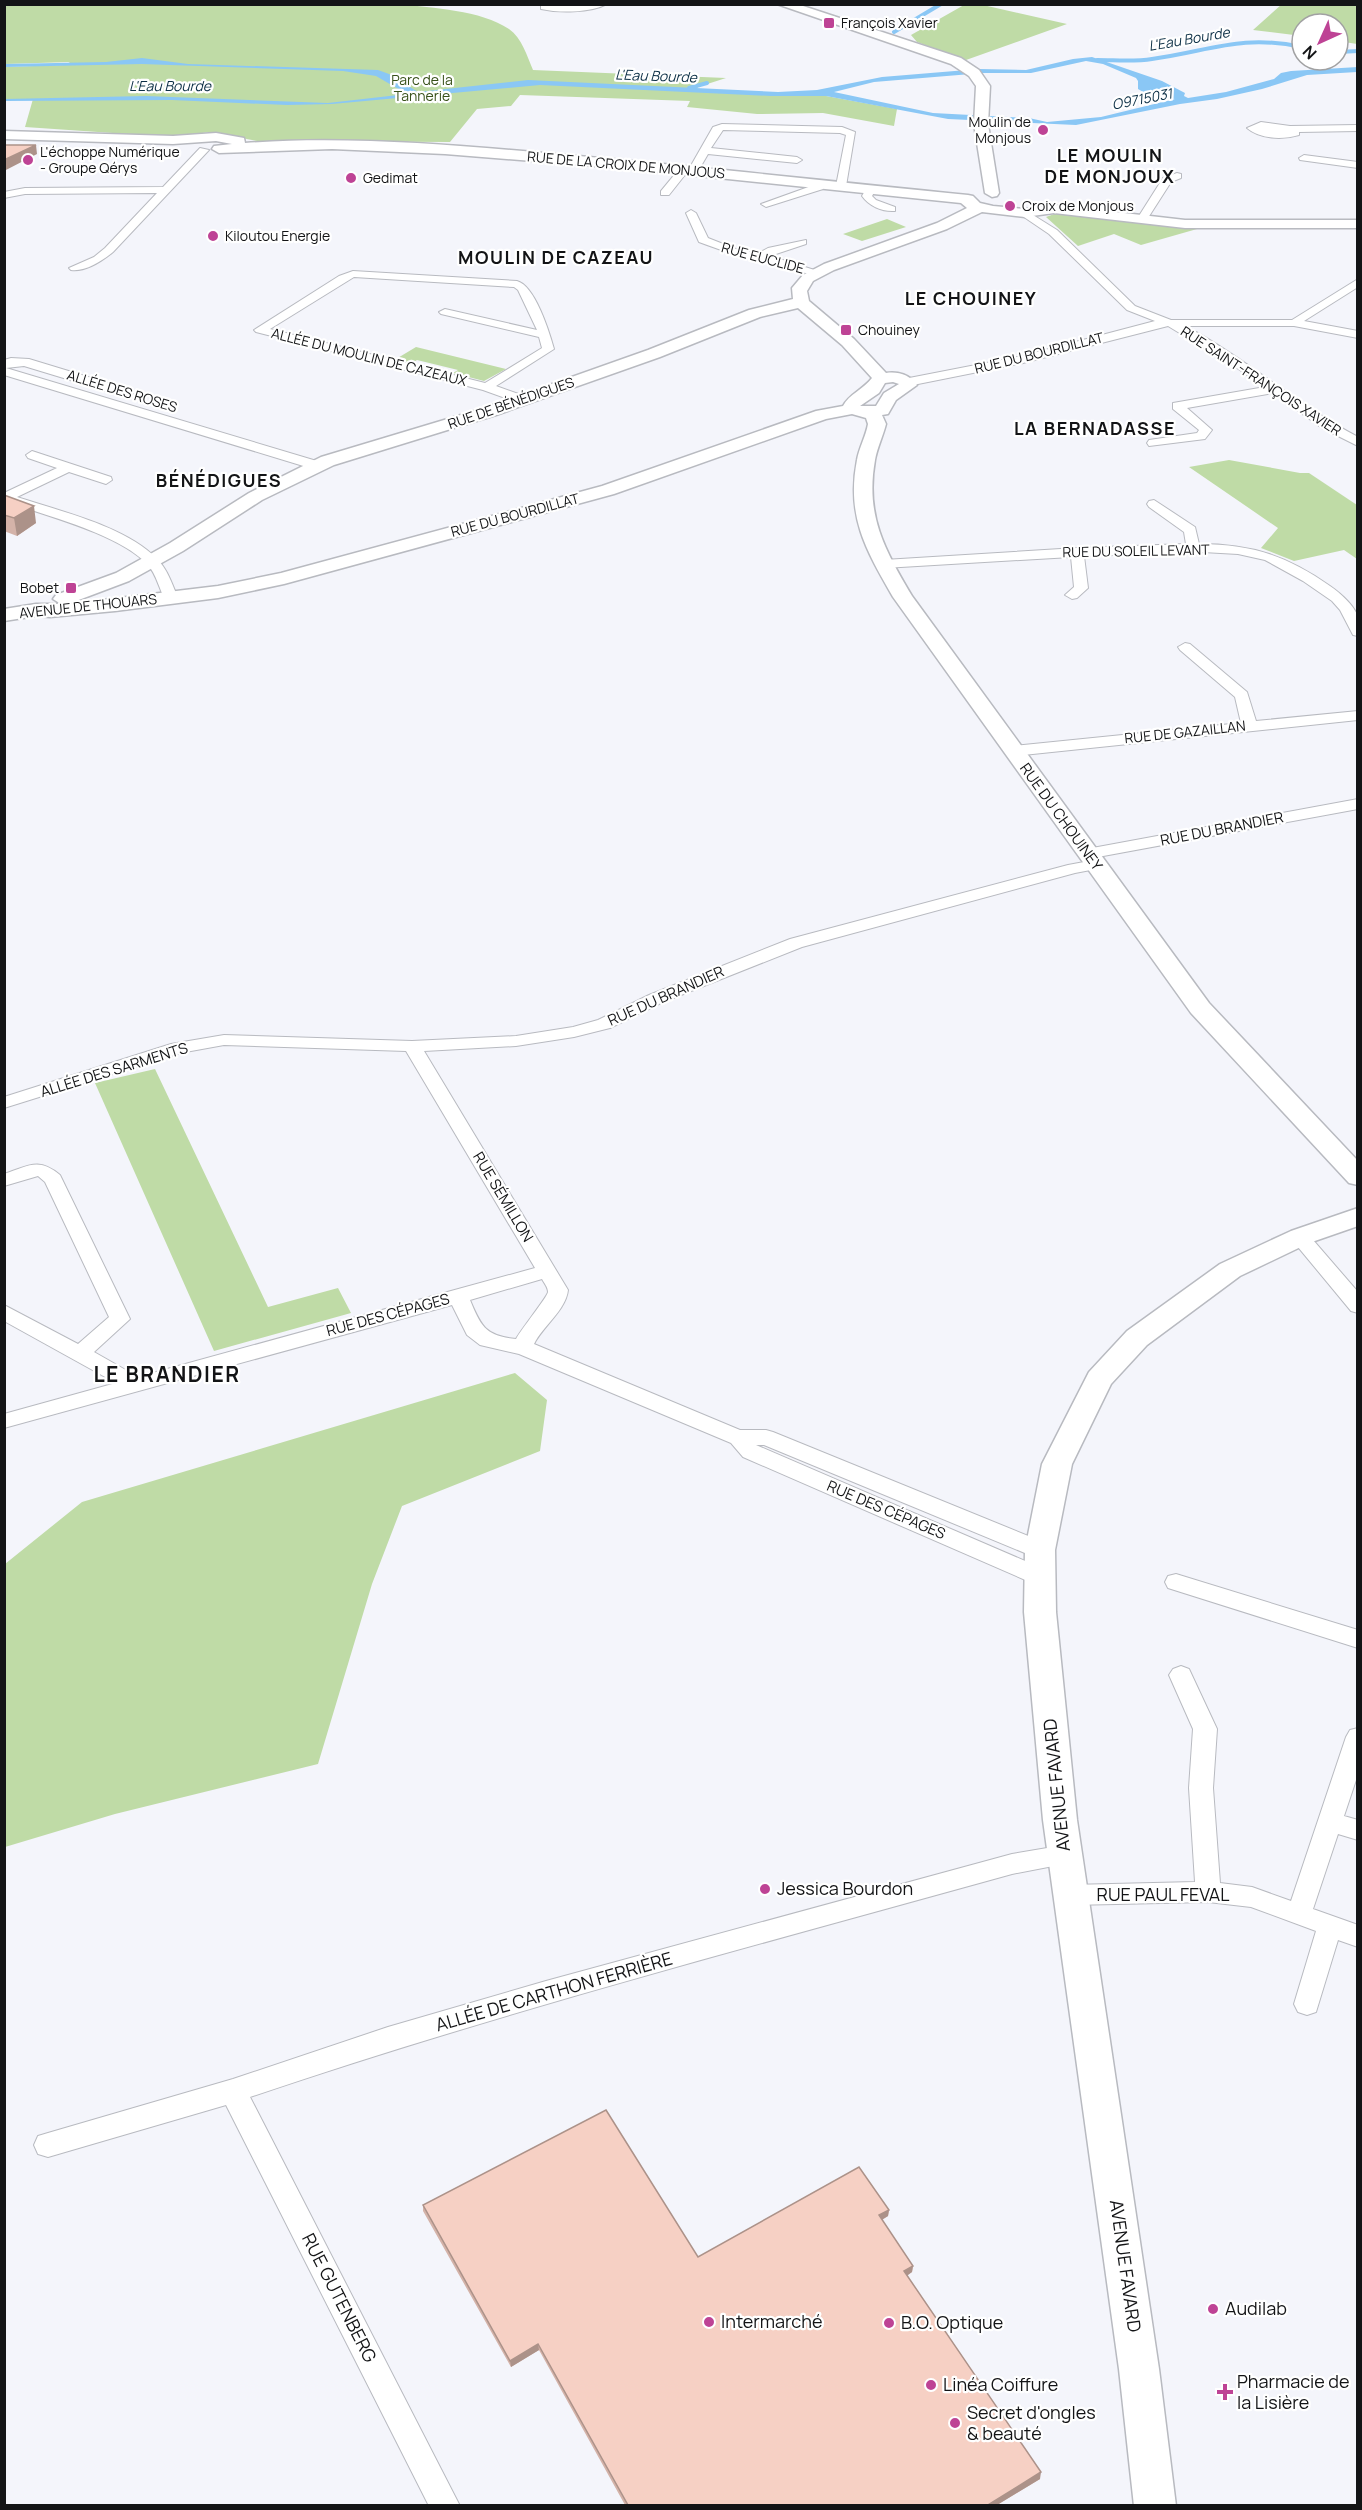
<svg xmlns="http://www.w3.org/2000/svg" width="1362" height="2510" viewBox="0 0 1362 2510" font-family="Manrope,sans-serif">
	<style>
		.green { fill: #bfdba6 }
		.water { fill: #8ac7f5; fill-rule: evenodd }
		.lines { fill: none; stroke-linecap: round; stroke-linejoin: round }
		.stream { stroke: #8ac7f5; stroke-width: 4 }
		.street-casing { stroke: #b8bac0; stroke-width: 2 }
		.secondary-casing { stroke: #b8bac0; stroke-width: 3 }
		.street { fill: #fff; fill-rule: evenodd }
		.secondary { fill: #fff; fill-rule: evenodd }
		.wall { fill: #d4b3a9 }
		.shaded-wall { fill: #ac9289 }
		.building { fill: #f6d0c4; stroke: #ac9289; stroke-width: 1.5 }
		.poi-dot { fill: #be4395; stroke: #fff; stroke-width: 2 }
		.labels { text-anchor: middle; stroke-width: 4.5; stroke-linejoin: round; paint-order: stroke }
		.far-poi-label { font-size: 14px; fill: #131416; stroke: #fff; text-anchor: start }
		.far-water-label { font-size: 14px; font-style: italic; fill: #0c2f45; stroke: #fff }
		.far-park-label { font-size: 14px; fill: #38511a; stroke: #fff }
		.far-street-label { font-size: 14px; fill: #131416; stroke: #fff }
		.street-label { font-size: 15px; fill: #131416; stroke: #fff }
		.far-district-label { font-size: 18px; font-weight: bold; letter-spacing: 1.5px; fill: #131416; stroke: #fff }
		.near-street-label { font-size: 18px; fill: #131416; stroke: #fff }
		.near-poi-label { font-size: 18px; fill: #131416; stroke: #fff; text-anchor: start }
		.district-label { font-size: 21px; font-weight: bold; letter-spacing: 1.5px; fill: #131416; stroke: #fff }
	</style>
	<rect width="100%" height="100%" fill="#f4f5fb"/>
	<path class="green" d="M 400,4 C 432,8 481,10 509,29 C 522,38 527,56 533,70 L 726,78 L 698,87 L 696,91 L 826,96 L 897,109 L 894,126 L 823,113 L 757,114 L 687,107 L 690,101 L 520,95 L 511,106 L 477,109 L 450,142 L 257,141 L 210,132 L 171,137 L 25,127 L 33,99 L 5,99 L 4,67 L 65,65 L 70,62 L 5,64 L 5,5 Z
		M 1282,4 L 1357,5 L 1357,44 L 1338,41 L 1338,24 L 1302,24 L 1302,36 L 1253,30 Z
		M 964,5 L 983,5 L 1067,24 L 966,60 L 917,42 L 911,35 Z
		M 1057,213 L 1197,229 L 1141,245 L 1114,234 L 1078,246 L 1046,217 Z
		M 887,219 L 906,227 L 862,241 L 843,234 Z
		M 416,347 L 506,369 L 484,381 L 453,373 L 458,370 L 417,360 L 412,363 L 396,359 Z
		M 1229,460 L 1300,473 L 1309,473 L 1357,505 L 1357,559 L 1344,550 L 1294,561 L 1261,548 L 1278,528 L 1189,467 Z
		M 155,1069 L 268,1307 L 338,1288 L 351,1313 L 214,1351 L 95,1083 Z
		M 515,1373 L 547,1400 L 540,1451 L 402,1506 L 372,1584 L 318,1764 L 115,1814 L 5,1847 L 5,1564 L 82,1502 Z"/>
	<path class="water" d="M 1092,57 L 1162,81 L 1185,93 L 1184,96 L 1188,98 L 1226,92 L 1274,79 L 1281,73 L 1291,71 L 1358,67 L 1357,72 L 1307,75 L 1262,89 L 1217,99 L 1180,104 L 1076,125 L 948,119 L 826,96 L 771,96 L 540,85 L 332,104 L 287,105 L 172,100 L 5,101 L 5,99 L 146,96 L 328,103 L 407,94 L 376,76 L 343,71 L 142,64 L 5,67 L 5,64 L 106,62 L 142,58 L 188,64 L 378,70 L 389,74 L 418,92 L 528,80 L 778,92 L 817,90 L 882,77 L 979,69 L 1026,70 L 1073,59 ZM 1086,61 L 1103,64 L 1136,78 L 1138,81 L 1138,89 L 1150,96 L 1175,99 L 1101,117 L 1047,122 L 1029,118 L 933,113 L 834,92 L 874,82 L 983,73 L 1031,73 Z"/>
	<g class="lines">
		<path class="stream" d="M 894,32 L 941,4
			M 1338,52 L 1358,51
			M 1097,60 C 1115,60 1134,62 1152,59 C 1210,51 1241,34 1302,47
			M 689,88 L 707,83"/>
		<g class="street-casing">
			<path id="street" d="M 541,4 L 553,6 L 607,4 C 590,13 559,13 541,9 Z
				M 1261,122 L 1290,126 L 1358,125 L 1358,131 L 1299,132 L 1299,135 C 1282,140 1260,139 1247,128 Z
				M 722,124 L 842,127 L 855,132 L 846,186 L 841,189 L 836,186 L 846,135 L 840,133 L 723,130 L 711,148 L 797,157 L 802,160 L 797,163 L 708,154 L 697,173 L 688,171 L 669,195 L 661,195 L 661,191 L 680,168 L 689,169 L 713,127 Z
				M 200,148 L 209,150 L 113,252 C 102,261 85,272 71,270 L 69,268 L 94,257 L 105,248 L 157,193 L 25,194 L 4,198 L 4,192 L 25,188 L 163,187 Z
				M 1304,155 L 1358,162 L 1358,168 L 1300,160 L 1299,158 Z
				M 1177,173 L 1181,174 L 1181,178 L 1171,182 L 1146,221 L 1138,221 L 1137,219 L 1163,178 Z
				M 820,181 L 825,184 L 823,189 L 766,207 L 761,204 L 814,185 Z
				M 871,186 L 876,189 L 872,196 L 876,200 L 895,207 L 895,211 C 882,212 869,206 862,196 L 867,187 Z
				M 691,210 L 696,213 L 708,238 L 741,251 L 759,253 L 768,248 L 806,240 L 806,244 L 770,256 L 824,273 L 818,276 C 778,266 738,257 699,242 L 686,213 Z
				M 1025,210 L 1057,230 L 1135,306 L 1171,320 L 1292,320 L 1358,279 L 1358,287 L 1304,321 L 1358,331 L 1358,338 L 1294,326 L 1185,326 C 1246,358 1297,405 1358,437 L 1358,446 L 1322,428 L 1273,393 L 1187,408 L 1212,430 L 1205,439 L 1149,446 L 1147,443 L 1149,440 L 1197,433 L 1199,430 L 1173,409 L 1173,403 L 1265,387 L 1237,368 L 1168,326 L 1023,363 L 908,386 L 904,385 L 904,379 L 1022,356 L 1155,321 L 1127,310 L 1049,234 L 1021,215 L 1020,213 Z
				M 353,271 L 517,281 C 535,286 549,331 554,349 L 496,386 L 527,397 L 527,403 L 519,403 L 483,390 L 256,332 L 254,330 L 339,276 ZM 354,277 L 514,287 L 518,290 L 537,330 L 445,309 L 439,312 L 441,314 L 539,337 L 542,348 L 485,383 L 270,329 Z
				M 11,358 L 29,359 L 131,390 L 133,393 L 131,396 L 123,396 L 24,366 L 6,368 L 320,462 L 321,465 L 315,469 L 310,468 L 4,375 L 4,360 Z
				M 32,451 L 111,477 L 112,480 L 106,484 L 69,472 L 17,497 C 59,511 125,526 156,558 C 167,568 172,584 178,598 L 176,601 L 166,601 C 159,590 157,574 147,564 C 119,534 44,515 4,501 L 4,493 L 57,468 L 28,458 L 26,455 Z
				M 1154,500 L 1195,527 L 1199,544 C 1252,544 1287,556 1330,586 C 1340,593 1354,605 1358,617 C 1359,623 1358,630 1358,636 L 1353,635 L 1340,610 L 1332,601 L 1303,581 L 1265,560 L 1238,554 L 1203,552 L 1084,556 L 1088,588 L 1077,598 L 1072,599 L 1065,595 L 1074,587 L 1071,557 L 884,568 L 877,564 L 884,560 L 1077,548 L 1186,544 L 1184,532 L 1149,507 L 1147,504 L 1149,501 Z
				M 1185,643 L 1190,644 L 1247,692 L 1256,721 L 1358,711 L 1358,720 L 1013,756 L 1005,751 L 1013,746 L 1241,723 L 1235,697 L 1180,650 L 1178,647 Z
				M 1358,799 L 1358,809 L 1087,859 L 1079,854 L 1087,849 Z
				M 1095,860 L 1101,862 L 1103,865 L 1101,868 L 1075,873 L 802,947 L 661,1003 L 610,1028 L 574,1037 L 516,1046 L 424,1051 L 568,1290 C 566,1310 543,1326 534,1344 L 740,1430 L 766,1430 L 773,1432 L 1048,1544 L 1051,1550 L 1048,1556 L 1040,1558 L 1032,1556 L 764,1445 L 756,1445 L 1046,1570 L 1049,1576 L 1046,1582 L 1038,1584 L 1030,1582 L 743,1457 L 731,1443 L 519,1354 L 480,1345 L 467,1335 L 452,1305 L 4,1428 L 4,1414 L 116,1383 L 4,1321 L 4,1305 L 78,1344 L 109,1317 L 45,1182 L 38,1176 L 4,1186 L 4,1174 C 29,1166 38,1157 60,1175 L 130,1319 L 94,1352 L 138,1377 L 535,1268 L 406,1051 L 224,1045 L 180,1053 L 4,1108 L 4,1097 L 171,1044 L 224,1035 L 412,1041 L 516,1036 L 573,1027 L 598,1020 L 649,995 L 790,939 L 1068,865 ZM 542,1279 C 544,1283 548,1287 548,1292 C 548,1296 520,1331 516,1339 C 486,1336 481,1327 470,1300 Z
				M 1300,1231 L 1307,1233 L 1358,1292 L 1358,1313 L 1351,1311 L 1293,1241 L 1290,1237 L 1293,1233 Z
				M 1176,1574 L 1358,1630 L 1358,1648 L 1168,1588 L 1165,1582 L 1168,1576 Z
				M 1181,1666 L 1189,1669 L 1217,1729 L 1213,1788 L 1220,1883 L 1252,1887 L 1291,1901 L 1346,1737 L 1350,1730 L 1358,1728 L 1358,1774 L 1344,1816 L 1358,1820 L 1358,1840 L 1338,1834 L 1313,1909 L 1358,1925 L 1358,1947 L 1338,1940 L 1316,2012 L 1307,2015 L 1298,2012 L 1294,2004 L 1316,1931 L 1251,1907 L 1208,1902 L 1070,1905 L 1061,1902 L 1058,1895 L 1061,1888 L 1070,1885 L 1195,1882 L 1189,1788 L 1193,1729 L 1169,1675 L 1173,1669 Z
				M 1065,1845 L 1074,1848 L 1077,1855 L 1074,1862 L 1012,1874 C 757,1945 501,2012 250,2097 L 460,2506 L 429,2506 L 226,2105 L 48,2157 L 38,2154 L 34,2145 L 38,2136 L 48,2133 L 233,2079 L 388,2027 L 546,1981 L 1012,1854 Z"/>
		</g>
		<g class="secondary-casing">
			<path id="secondary" d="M 777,4 L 797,4 L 961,58 L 979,70 L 990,86 L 988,124 L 999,193 L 997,196 L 992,197 L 985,193 L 974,124 L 976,86 L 969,76 L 951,64 Z
				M 4,131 L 173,136 L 216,133 L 244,138 L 245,143 C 344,136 444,144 544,153 C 685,165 826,181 968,195 L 973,196 L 980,203 L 993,206 L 1025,209 L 1054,205 L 1185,220 L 1358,220 L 1358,228 L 1185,228 L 1054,213 L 1025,217 L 982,212 L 947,229 L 834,270 L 813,281 L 807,291 L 809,301 L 854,339 L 886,373 C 898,371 910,375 917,385 L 896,400 L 888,414 L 882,415 L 886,424 C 883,436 877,448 875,460 C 865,516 885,550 912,596 L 1209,1003 L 1358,1161 L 1358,1185 L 1349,1183 L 1191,1013 L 893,597 C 866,550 846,516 857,460 C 859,448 866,436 868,424 L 866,418 L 852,414 L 826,419 L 614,494 L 284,584 L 218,598 L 115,611 L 50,617 L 36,616 L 4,621 L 4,609 L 36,604 L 61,604 L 53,599 L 56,595 L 116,573 L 170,543 L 249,493 L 321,457 L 484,408 L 648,350 L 749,310 L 793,299 L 792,288 L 803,275 L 824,264 L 937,223 L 967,208 L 961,203 L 631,169 L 445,154 L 332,149 L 219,153 L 212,149 L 214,146 L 232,144 L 216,141 L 173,144 L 4,139 ZM 798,308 L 842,345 L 872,378 C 864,389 849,394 843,406 L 816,411 L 602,486 L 281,573 L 218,586 L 68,604 L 129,581 L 183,551 L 262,500 L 334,465 L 496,415 L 660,357 L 760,317 ZM 893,382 L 899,384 L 884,393 L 876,406 L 860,406 L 879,393 L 885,383 Z
				M 1358,1208 L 1358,1226 L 1309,1243 L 1240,1276 L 1147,1345 L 1111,1384 L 1072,1464 L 1055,1550 L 1056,1612 L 1077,1820 L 1159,2369 L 1176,2506 L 1134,2506 L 1119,2369 L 1043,1820 L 1024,1612 L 1025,1550 L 1042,1464 L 1089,1372 L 1127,1331 L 1220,1264 L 1291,1231 Z"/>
		</g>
		<use href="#street" class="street"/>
		<use href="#secondary" class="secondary"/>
	</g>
	<path class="wall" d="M 4,495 L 36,523 L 17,536 L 4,531 Z
		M 423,2205 L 698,2257 L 889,2210 L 888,2216 L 882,2220 L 913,2266 L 912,2272 L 907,2275 L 1040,2479 L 997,2505 L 625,2505 L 539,2350 L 511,2367 L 423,2211 Z"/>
	<path class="shaded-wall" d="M 36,145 L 37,154 L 4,171 L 4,160 Z
		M 34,506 L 36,523 L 17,536 L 14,518 Z
		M 889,2210 L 888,2216 L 878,2222 L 879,2215 Z
		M 913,2266 L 912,2272 L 904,2278 L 904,2271 Z
		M 538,2344 L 539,2350 L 511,2367 L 510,2361 Z
		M 1041,2472 L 1040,2479 L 997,2505 L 988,2505 Z"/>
	<path class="building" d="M 4,145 L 36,145 L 4,160 Z
		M 4,495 L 34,506 L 14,518 L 4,515 Z
		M 606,2110 L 698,2257 L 859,2167 L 889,2210 L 879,2215 L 913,2266 L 904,2271 L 1041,2472 L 988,2505 L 628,2505 L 538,2344 L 510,2361 L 423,2205 Z"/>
	<g class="poi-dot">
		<rect x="823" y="17" width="12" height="12" rx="3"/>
		<circle cx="1043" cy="130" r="6"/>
		<circle cx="28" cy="160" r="6"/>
		<circle cx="351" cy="178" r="6"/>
		<circle cx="1010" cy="206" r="6"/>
		<circle cx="213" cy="236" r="6"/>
		<rect x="840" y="324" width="12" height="12" rx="3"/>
		<rect x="65" y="582" width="12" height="12" rx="3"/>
		<circle cx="765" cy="1889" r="6"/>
		<circle cx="1213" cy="2309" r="6"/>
		<circle cx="709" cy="2322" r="6"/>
		<circle cx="889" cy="2323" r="6"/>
		<circle cx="931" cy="2385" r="6"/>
		<path d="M1222 2383h6v6h6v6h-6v6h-6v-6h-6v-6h6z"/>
		<circle cx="955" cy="2423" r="6"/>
	</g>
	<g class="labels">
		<g class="far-poi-label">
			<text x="841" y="28">François Xavier</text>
			<text x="1031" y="127" text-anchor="end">Moulin de<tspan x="1031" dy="16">Monjous</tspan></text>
			<text x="40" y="157">L'échoppe Numérique<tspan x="40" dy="16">- Groupe Qérys</tspan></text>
			<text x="363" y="183">Gedimat</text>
			<text x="1022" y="211">Croix de Monjous</text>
			<text x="225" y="241">Kiloutou Energie</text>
			<text x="858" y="335">Chouiney</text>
			<text x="59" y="593" text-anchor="end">Bobet</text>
		</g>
		<g class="far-water-label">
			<text transform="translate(1189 39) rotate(-10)" y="5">L'Eau Bourde</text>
			<text transform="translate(656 76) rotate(2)" y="5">L'Eau Bourde</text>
			<text x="170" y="91">L'Eau Bourde</text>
			<text transform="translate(1142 99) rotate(-11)" y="5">O9715031</text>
		</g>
		<g class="far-park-label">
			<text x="422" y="85">Parc de la<tspan x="422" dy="16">Tannerie</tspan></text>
		</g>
		<g class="far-street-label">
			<text transform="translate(626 165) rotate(5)" y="5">RUE DE LA CROIX DE MONJOUS</text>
			<text transform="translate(763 258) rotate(15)" y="5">RUE EUCLIDE</text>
			<text transform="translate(1039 353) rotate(-14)" y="5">RUE DU BOURDILLAT</text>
			<text transform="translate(369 357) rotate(14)" y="5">ALLÉE DU MOULIN DE CAZEAUX</text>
			<text transform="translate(1261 381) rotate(33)" y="5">RUE SAINT-FRANÇOIS XAVIER</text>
			<text transform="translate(122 391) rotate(17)" y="5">ALLÉE DES ROSES</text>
			<text transform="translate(511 403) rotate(-19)" y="5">RUE DE BÉNÉDIGUES</text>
			<text transform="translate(515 515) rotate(-15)" y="5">RUE DU BOURDILLAT</text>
			<text transform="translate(1136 551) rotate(-1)" y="5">RUE DU SOLEIL LEVANT</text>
			<text transform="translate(88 606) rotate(-6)" y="5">AVENUE DE THOUARS</text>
			<text transform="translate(1185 732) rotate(-6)" y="5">RUE DE GAZAILLAN</text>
		</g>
		<g class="street-label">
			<text transform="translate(1061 817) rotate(54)" y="5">RUE DU CHOUINEY</text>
			<text transform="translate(1222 829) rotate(-11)" y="5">RUE DU BRANDIER</text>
			<text transform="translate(666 996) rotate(-24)" y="5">RUE DU BRANDIER</text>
			<text transform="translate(114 1070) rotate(-17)" y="5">ALLÉE DES SARMENTS</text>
			<text transform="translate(503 1197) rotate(59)" y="5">RUE SÉMILLON</text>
			<text transform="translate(388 1315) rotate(-15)" y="5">RUE DES CÉPAGES</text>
			<text transform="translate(886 1510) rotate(23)" y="5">RUE DES CÉPAGES</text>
		</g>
		<g class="far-district-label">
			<text x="1110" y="162">LE MOULIN<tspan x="1110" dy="21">DE MONJOUX</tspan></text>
			<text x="556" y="264">MOULIN DE CAZEAU</text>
			<text x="971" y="305">LE CHOUINEY</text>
			<text x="1095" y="435">LA BERNADASSE</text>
			<text x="219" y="487">BÉNÉDIGUES</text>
		</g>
		<g class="near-street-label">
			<text transform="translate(1057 1785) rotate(-96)" y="6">AVENUE FAVARD</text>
			<text x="1163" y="1901">RUE PAUL FEVAL</text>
			<text transform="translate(554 1992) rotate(-16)" y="6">ALLÉE DE CARTHON FERRIÈRE</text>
			<text transform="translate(1125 2266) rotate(82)" y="6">AVENUE FAVARD</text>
			<text transform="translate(339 2298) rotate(63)" y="6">RUE GUTENBERG</text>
		</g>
		<g class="near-poi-label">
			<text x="777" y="1895">Jessica Bourdon</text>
			<text x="1225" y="2315">Audilab</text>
			<text x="721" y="2328">Intermarché</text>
			<text x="901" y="2329">B.O. Optique</text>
			<text x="1237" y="2388">Pharmacie de<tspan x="1237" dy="21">la Lisière</tspan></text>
			<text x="943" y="2391">Linéa Coiffure</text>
			<text x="967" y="2419">Secret d'ongles<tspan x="967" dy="21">&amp; beauté</tspan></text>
		</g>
		<g class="district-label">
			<text x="167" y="1382">LE BRANDIER</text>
		</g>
	</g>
	<rect width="1362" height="2510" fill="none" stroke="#131416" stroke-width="12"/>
	<g transform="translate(1320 42) rotate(225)"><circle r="28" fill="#ffffff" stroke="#a1a1a2" stroke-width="1.5"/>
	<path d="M0-4.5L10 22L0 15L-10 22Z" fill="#be4395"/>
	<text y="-9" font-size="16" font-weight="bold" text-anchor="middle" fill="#131416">N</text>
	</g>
</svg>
